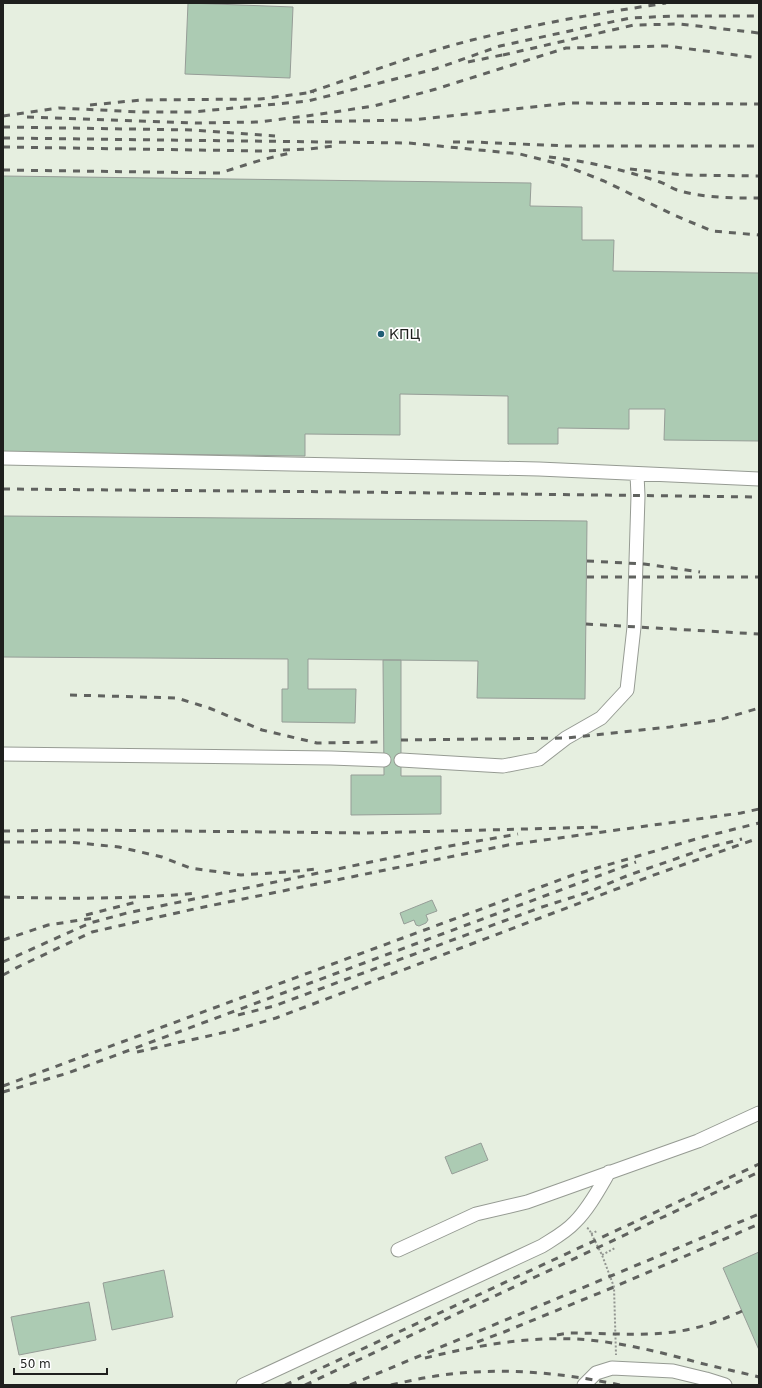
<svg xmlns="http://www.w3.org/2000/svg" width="762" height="1388" viewBox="0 0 762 1388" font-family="'DejaVu Sans',sans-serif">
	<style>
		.built { fill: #e6efe0 }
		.building { fill: #accbb3; stroke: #969d97 }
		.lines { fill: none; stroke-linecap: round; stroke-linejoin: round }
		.minor-casing { stroke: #969b93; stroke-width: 15 }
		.path { stroke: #929590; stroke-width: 2; stroke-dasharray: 2 2; stroke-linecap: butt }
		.minor { stroke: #fff; stroke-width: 13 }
		.rail { stroke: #60625f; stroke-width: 3; stroke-dasharray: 7 7; stroke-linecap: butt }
		.poi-dot { fill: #205e75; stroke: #fff; stroke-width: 1.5 }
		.labels { text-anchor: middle; stroke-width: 3.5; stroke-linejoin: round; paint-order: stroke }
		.poi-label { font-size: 14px; fill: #1e1f1d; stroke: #fff; text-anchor: start }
	</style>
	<rect width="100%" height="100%" fill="#f4f9f1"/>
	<path class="built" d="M 3,3 L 759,3 L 759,1385 L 3,1385 Z"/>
	<path class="building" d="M 188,3 L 293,7 L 290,78 L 185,74 Z
		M 3,176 L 531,183 L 530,206 L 582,207 L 582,240 L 614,240 L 613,271 L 759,273 L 759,441 L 664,440 L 665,409 L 629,409 L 629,429 L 558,428 L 558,444 L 508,444 L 508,396 L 400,394 L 400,435 L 305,434 L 305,456 L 3,452 Z
		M 3,516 L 587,521 L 585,699 L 477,698 L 478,661 L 308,659 L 308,689 L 356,689 L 355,723 L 282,722 L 282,689 L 288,689 L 288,659 L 3,657 Z
		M 383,660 L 401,660 L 401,776 L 441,776 L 441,814 L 351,815 L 351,775 L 384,775 Z
		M 432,900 L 437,911 L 426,915 L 428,920 L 426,923 L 419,926 L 416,925 L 414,920 L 404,924 L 400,913 Z
		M 481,1143 L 488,1160 L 452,1174 L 445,1157 Z
		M 759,1252 L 759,1350 L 723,1268 Z
		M 164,1270 L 173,1317 L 112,1330 L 103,1283 Z
		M 89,1302 L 96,1340 L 19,1355 L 11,1317 Z"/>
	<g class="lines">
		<g class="minor-casing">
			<path id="minor" d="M 3,458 L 539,469 L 759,479
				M 3,754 L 331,758 L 384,760
				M 401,760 L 503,766 L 539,759 L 566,738 L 601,718 L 627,690 L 634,627 L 638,496 L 637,474
				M 398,1250 L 476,1214 L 527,1202 L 698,1141 L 759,1113
				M 243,1385 L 542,1246 C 553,1239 566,1232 575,1222 C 589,1208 599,1189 609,1172
				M 584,1385 L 596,1373 L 612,1368 L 673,1371 L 706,1379 L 725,1385"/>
		</g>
		<path class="path" d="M 587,1228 L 589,1229 L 602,1255 L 614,1287 L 616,1355
			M 591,1234 L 597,1231
			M 602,1255 L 615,1248"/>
		<use href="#minor" class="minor"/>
		<path class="rail" d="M 503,55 L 634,25 L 680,24 L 759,33
			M 468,62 L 507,54
			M 310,92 C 370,72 430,49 493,35 C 550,21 608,12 666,3
			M 90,105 L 141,100 L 260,99 L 314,92
			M 3,116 L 59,108 L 141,112 L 192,112 L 308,101 L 435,69 L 500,46 L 630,18 L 675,16 L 759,16
			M 27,117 L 195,123 L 259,122 L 314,115 L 374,106 L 436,89 L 566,48 L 667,46 L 759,58
			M 293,122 L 411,120 L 569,103 L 759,104
			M 3,127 L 193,130 L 275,136
			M 3,138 L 409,143 L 520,154 L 563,165 L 604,181 L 674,215 L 712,231 L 759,235
			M 453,142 L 473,142 L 567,146 L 759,146
			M 3,147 L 261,151 L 309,149 L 333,146
			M 549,157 C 587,161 624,170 660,182 C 666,184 671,188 677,190 C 703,198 732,198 759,198
			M 630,169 L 683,175 L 759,176
			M 3,170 L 220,173 L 261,160 L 290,153
			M 3,489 L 355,492 L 759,497
			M 587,561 L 644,564 L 700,572
			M 587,577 L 759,577
			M 586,624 L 759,634
			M 70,695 L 177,698 L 209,708 L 262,730 L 317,743 L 384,742
			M 401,740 L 566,738 L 670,727 L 719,720 L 759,708
			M 3,831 L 81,830 L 367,833 L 604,827
			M 3,842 L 69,842 L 119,847 L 162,857 L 190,868 L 241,875 L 286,872 L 317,869
			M 3,897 C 68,899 133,899 198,893
			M 86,915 L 140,901
			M 3,940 L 48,925 L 94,918
			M 3,962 L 90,923 L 127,913 L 438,848 L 518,834
			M 3,975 L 20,966 L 92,932 L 194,909 L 508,845 L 741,813 L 759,809
			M 238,1015 L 274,1006 L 539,908 L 586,893 L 629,875 L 707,848 L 742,839
			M 137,1052 L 235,1030 L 276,1018 L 651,876 L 759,838
			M 3,1086 L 573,875 L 703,837 L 759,823
			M 3,1092 L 68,1073 L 636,862
			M 557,1335 L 569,1333 C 611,1333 655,1338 695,1328 C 711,1324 727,1318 742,1311
			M 477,1342 L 504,1332 L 614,1287 L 759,1224
			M 425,1358 C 479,1345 534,1335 590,1340 C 628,1344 664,1353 700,1363 C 720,1368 739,1372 759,1377
			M 285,1385 L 759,1164
			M 305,1385 L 759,1172
			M 350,1385 L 759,1214
			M 391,1385 C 404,1382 417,1379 430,1377 C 493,1366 558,1372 620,1385"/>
	</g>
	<circle class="poi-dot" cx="381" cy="334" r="4"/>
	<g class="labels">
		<g class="poi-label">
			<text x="389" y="339">КПЦ</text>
		</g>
	</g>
	<rect width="762" height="1388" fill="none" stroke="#1e1f1d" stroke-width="8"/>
	<path d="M14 1368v6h93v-6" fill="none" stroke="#1e1f1d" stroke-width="2"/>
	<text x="20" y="1368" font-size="12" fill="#1e1f1d" stroke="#ffffff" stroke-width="3" paint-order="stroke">50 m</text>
</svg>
